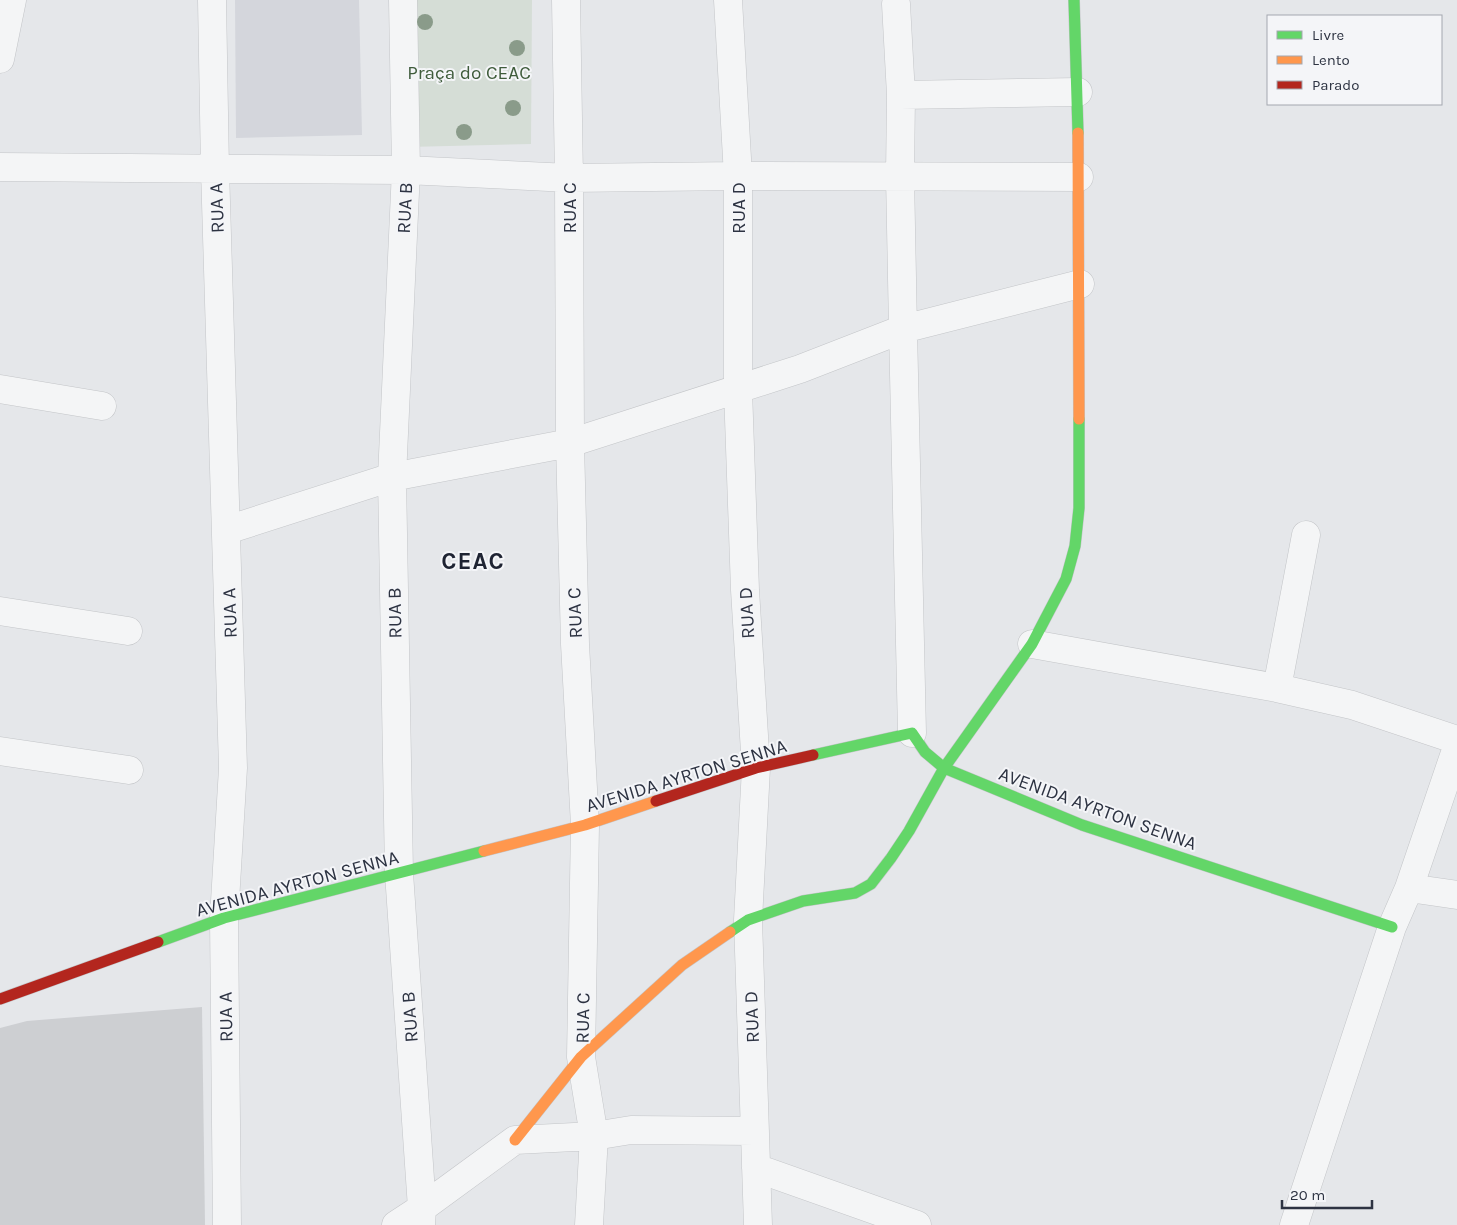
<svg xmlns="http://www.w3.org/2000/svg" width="1457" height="1225" viewBox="0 0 1457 1225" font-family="Karla,sans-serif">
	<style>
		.built { fill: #d4d6dc }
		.green { fill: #d5ddd6 }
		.building { fill: #cdcfd2 }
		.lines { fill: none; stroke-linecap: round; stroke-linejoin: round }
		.street-casing { stroke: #c3c5c8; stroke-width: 29 }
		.fast-casing { stroke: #c3c5c8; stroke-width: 12 }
		.slow-casing { stroke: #c3c5c8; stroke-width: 12 }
		.jam-casing { stroke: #c3c5c8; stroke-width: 12 }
		.street { stroke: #f4f5f6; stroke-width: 28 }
		.fast { stroke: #63d668; stroke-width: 11 }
		.slow { stroke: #ff974d; stroke-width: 11 }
		.jam { stroke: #b3261e; stroke-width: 11 }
		.tree { fill: #8a9b8a }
		.labels { text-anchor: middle; stroke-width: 4; stroke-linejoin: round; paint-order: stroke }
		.park-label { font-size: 19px; fill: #3f5c3b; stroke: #f4f5f8 }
		.street-label { font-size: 19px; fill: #2d3342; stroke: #f4f5f8 }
		.district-label { font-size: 24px; font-weight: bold; letter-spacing: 1px; fill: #1f2433; stroke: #f4f5f8 }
	</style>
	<rect width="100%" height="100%" fill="#e5e7ea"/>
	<path class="built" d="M 235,0 L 359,0 L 362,135 L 236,138 Z"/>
	<path class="green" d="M 404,0 L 532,0 L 531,144 L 408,147 Z"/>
	<path class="building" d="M 202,1007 L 205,1225 L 0,1225 L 0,1028 L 27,1021 Z"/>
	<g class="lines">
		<g class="street-casing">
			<path id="street" d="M 212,0 L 215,169 L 233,768 L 224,918 L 227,1225
				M 403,0 L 406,170 L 392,477 L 399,873 L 422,1208 L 421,1225
				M 566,0 L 569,178 L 570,443 L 575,644 L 585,825 L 581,1057 L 594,1136 L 589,1225
				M 728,0 L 738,176 L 738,390 L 745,590 L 756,768 L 748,920 L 758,1225
				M 896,4 L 901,95 L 900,176 L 903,329 L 912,733
				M 0,59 L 12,0
				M 901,95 L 1078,92
				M 0,167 L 406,170 L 569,178 L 738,176 L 1079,177
				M 0,389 L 102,406
				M 227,530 L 392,477 L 570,443 L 800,369 L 903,329 L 1080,284
				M 0,611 L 128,631
				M 1032,644 L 1277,688 L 1352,705 L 1457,740
				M 1277,688 L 1306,535
				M 0,751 L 129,770
				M 1409,888 L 1457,895
				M 756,1168 L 917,1225
				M 396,1225 L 422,1208 L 515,1140 L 594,1136 L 631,1130 L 755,1131
				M 1294,1225 L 1392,927 L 1409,888 L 1457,747"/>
		</g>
		<g class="fast-casing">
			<path id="fast" d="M 1074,0 L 1078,133
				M 813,755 L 912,733 L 925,752 L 944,768 L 1082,825 L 1392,927
				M 730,932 L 748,920 L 803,901 L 855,893 L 871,884 L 891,858 L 909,831 L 944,768 L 1032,644 L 1066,579 L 1075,546 L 1079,508 L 1079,419
				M 158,942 L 224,918 L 484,851"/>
		</g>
		<g class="slow-casing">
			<path id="slow" d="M 1078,133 L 1079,419
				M 484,851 L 585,825 L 656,801
				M 515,1140 L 581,1057 L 682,965 L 730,932"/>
		</g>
		<g class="jam-casing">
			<path id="jam" d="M 656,801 L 756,768 L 813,755
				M 0,999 L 158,942"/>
		</g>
		<use href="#street" class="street"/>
		<use href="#fast" class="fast"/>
		<use href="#slow" class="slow"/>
		<use href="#jam" class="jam"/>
	</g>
	<g class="tree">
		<circle cx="425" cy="22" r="8"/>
		<circle cx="517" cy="48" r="8"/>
		<circle cx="513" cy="108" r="8"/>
		<circle cx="464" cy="132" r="8"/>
	</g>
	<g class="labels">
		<g class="park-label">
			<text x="469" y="79">Praça do CEAC</text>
		</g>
		<g class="street-label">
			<text transform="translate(216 208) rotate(-92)" y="7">RUA A</text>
			<text transform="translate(404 208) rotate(-87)" y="7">RUA B</text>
			<text transform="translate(569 208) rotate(-90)" y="7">RUA C</text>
			<text transform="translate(738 208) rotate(-90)" y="7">RUA D</text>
			<text transform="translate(229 613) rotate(-92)" y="7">RUA A</text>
			<text transform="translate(394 613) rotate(-91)" y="7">RUA B</text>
			<text transform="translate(574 613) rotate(-92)" y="7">RUA C</text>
			<text transform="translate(746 613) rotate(-93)" y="7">RUA D</text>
			<text transform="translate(686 775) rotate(-17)" y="7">AVENIDA AYRTON SENNA</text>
			<text transform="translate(1098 808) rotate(20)" y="7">AVENIDA AYRTON SENNA</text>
			<text transform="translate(297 883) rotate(-15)" y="7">AVENIDA AYRTON SENNA</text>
			<text transform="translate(225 1017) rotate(-91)" y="7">RUA A</text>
			<text transform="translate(409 1017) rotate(-94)" y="7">RUA B</text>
			<text transform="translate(751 1017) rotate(-92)" y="7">RUA D</text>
			<text transform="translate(582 1018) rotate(-89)" y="7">RUA C</text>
		</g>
		<g class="district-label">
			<text x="473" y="569">CEAC</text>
		</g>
	</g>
	<rect x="1267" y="15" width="175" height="90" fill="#f4f5f8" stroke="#a4a7af"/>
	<rect x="1277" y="31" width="25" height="8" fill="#63d668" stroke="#a4a7af"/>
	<text x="1312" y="40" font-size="15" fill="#2d3342">Livre</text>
	<rect x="1277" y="56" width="25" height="8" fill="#ff974d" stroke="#a4a7af"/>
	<text x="1312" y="65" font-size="15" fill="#2d3342">Lento</text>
	<rect x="1277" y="81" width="25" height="8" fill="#b3261e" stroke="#a4a7af"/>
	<text x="1312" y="90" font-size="15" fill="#2d3342">Parado</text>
	<path d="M1282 1200v8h90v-8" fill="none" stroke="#2d3342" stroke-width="2.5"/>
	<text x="1290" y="1200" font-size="15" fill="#2d3342" stroke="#f4f5f8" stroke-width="4" paint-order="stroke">20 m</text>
</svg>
